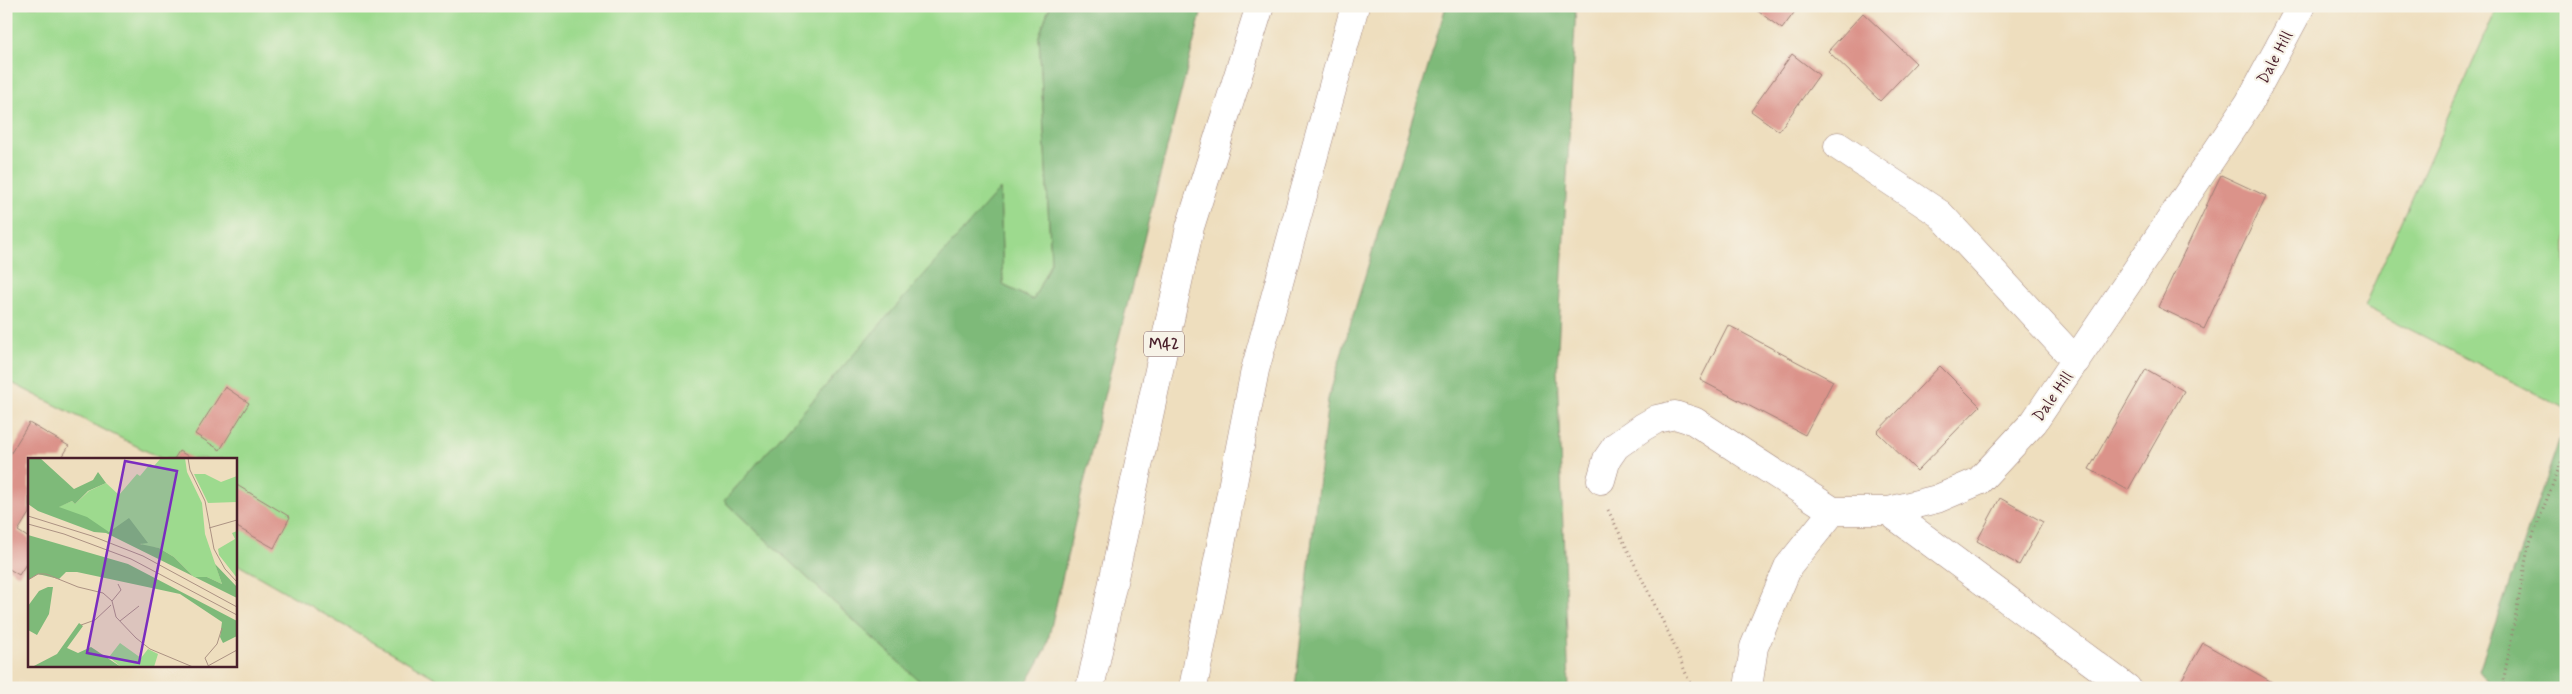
<svg xmlns="http://www.w3.org/2000/svg" width="2572" height="694" viewBox="0 0 2572 694" font-family="Mynerve,sans-serif">
	<style>
		.green { fill: #9dda8e; stroke: #747c5c }
		.forest { fill: #7eba79; stroke: #646c52 }
		.building { fill: #db938a }
		.lines { fill: none; stroke-linecap: round; stroke-linejoin: round }
		.minor-casing { stroke: #9c7e74; stroke-width: 29 }
		.highway-casing { stroke: #9c7e74; stroke-width: 29 }
		.path { stroke: #9c7e74; stroke-width: 3; stroke-dasharray: 1 4; stroke-linecap: butt }
		.minor { stroke: #fff; stroke-width: 28 }
		.highway { stroke: #fff; stroke-width: 28 }
		.labels { text-anchor: middle; stroke-width: 4.5; stroke-linejoin: round; paint-order: stroke }
		.shield { fill: #f7f3e8; stroke: #7e5f64; stroke-width: 1 }
		.shield-label { font-size: 15px; font-weight: bold; fill: #4a1f2b }
		.street-label { font-size: 16px; fill: #4a1f2b; stroke: #f7f3e8 }
		.inset-road { fill: none; stroke: #ac9283; stroke-width: 1 }
		.view { fill: #7b2cbf; fill-opacity: 0.15; stroke: #7b2cbf; stroke-width: 2.5 }
		.inset-edge { fill: none; stroke: #4a1f2b; stroke-width: 2.5 }
	</style>
	<rect width="100%" height="100%" fill="#f7f3e8"/>
	<filter id="ink" filterUnits="userSpaceOnUse"><feTurbulence type="fractalNoise" baseFrequency=".02" numOctaves="2"/><feDisplacementMap in="SourceGraphic" scale="10" xChannelSelector="R" yChannelSelector="G"/><feConvolveMatrix kernelMatrix="1 2 1 2 8 2 1 2 1" color-interpolation-filters="sRGB"/></filter>
	<filter id="wash" filterUnits="userSpaceOnUse"><feTurbulence type="fractalNoise" baseFrequency=".0096" numOctaves="4" result="noise"/><feDisplacementMap in="SourceGraphic" scale="20" xChannelSelector="R" yChannelSelector="G"/><feGaussianBlur stdDeviation="1.12" result="paint"/><feColorMatrix in="noise" values="0 0 0 0 0 0 0 0 0 0 0 0 0 0 0 0 0 1.4 0 .05"/><feComposite in="paint" operator="in"/></filter>
	<g filter="url(#wash)">
		<rect width="100%" height="100%" fill="#eedebe"/>
		<path class="green" d="M 6,6 L 1050,6 L 1039,36 L 1051,262 L 1033,300 L 1003,285 L 1000,190 L 724,501 L 927,688 L 453,688 L 235,563 L 235,459 L 162,459 L 6,380 Z
			M 2498,6 L 2566,6 L 2566,409 L 2364,306 Z"/>
		<path class="forest" d="M 1050,6 L 1203,6 L 1103,400 L 1046,649 L 1024,688 L 927,688 L 724,501 L 1000,189 L 1003,285 L 1033,300 L 1051,262 L 1039,36 Z
			M 1446,6 L 1576,6 L 1557,368 L 1569,688 L 1295,688 L 1328,399 Z
			M 2566,421 L 2566,688 L 2494,688 L 2479,670 Z"/>
		<g id="blocks">
			<path class="building" d="M 1751,6 L 1799,6 L 1782,29 Z
				M 1863,13 L 1916,63 L 1880,101 L 1828,51 Z
				M 1792,54 L 1819,75 L 1779,131 L 1751,111 Z
				M 2221,175 L 2266,196 L 2204,329 L 2158,307 Z
				M 1728,325 L 1833,381 L 1805,435 L 1700,380 Z
				M 1940,366 L 1980,406 L 1917,471 L 1877,432 Z
				M 2146,369 L 2184,391 L 2128,490 L 2089,469 Z
				M 225,387 L 249,403 L 220,450 L 195,434 Z
				M 29,423 L 69,446 L 61,459 L 29,459 L 29,513 L 18,531 L 29,538 L 29,559 L 19,575 L 6,567 L 6,461 Z
				M 179,451 L 193,459 L 174,459 Z
				M 235,484 L 290,517 L 274,548 L 235,526 Z
				M 2000,498 L 2043,522 L 2019,565 L 1977,541 Z
				M 2203,643 L 2279,686 L 2278,688 L 2177,688 Z"/>
		</g>
	</g>
	<g filter="url(#ink)">
		<use href="#blocks" fill-opacity="0" stroke="#9c7e74" stroke-width="1"/>
		<g class="lines">
			<g class="minor-casing">
				<path id="minor" d="M 1838,146 L 1940,214 L 2076,361
					M 1601,480 L 1607,459 L 1616,446 L 1643,427 L 1657,419 L 1675,415 L 1694,421 L 1833,511
					M 1888,511 L 2127,688
					M 1748,688 L 1754,647 L 1788,567 L 1833,511 L 1888,511 L 1937,499 L 1979,481 L 2034,422 L 2249,103 L 2301,6"/>
			</g>
			<g class="highway-casing">
				<path id="highway" d="M 1090,688 L 1190,227 L 1260,6
					M 1193,688 L 1255,370 L 1355,6"/>
			</g>
			<path class="path" d="M 1608,510 L 1671,638 L 1692,688
				M 2507,688 L 2503,683 L 2528,548 L 2566,450"/>
			<use href="#minor" class="minor"/>
			<use href="#highway" class="highway"/>
		</g>
	</g>
	<g class="labels">
		<rect class="shield" x="1144" y="331.5" width="40" height="25" rx="4"/>
		<g class="shield-label">
			<text x="1164" y="349">M42</text>
		</g>
		<g class="street-label">
			<text transform="translate(2274 57) rotate(-62)" y="6">Dale Hill</text>
			<text transform="translate(2052 396) rotate(-55)" y="6">Dale Hill</text>
		</g>
	</g>
	<g transform="translate(28 458)">
		<rect width="209" height="209" fill="#eedebe"/>
		<path d="M 133,0 L 157,0 L 159,14 L 174,45 L 177,76 L 194,126 L 179,119 L 166,119 L 146,99 L 131,90 L 114,88 L 113,84 L 119,85 L 81,74 L 30,49 L 44,43 L 47,46 L 61,33 L 78,25 L 91,37 L 109,16 L 112,18 L 122,6 L 126,8 ZM 166,16 L 177,16 L 193,24 L 209,18 L 209,44 L 180,45 ZM 209,73 L 209,120 L 191,97 L 190,91 L 207,81 L 204,75 ZM 92,185 L 113,200 L 120,191 L 130,196 L 126,209 L 93,209 L 81,199 Z" fill="#9dda8e"/>
		<path d="M 0,0 L 12,0 L 46,31 L 65,22 L 70,14 L 78,25 L 60,33 L 47,46 L 44,43 L 31,49 L 59,59 L 81,74 L 101,60 L 120,85 L 112,86 L 131,90 L 146,99 L 166,119 L 179,119 L 194,126 L 187,106 L 209,129 L 209,140 L 78,75 L 66,74 L 10,53 L 0,46 ZM 0,77 L 100,106 L 209,163 L 209,178 L 195,185 L 192,179 L 194,164 L 152,136 L 49,114 L 38,114 L 31,121 L 10,116 L 0,122 ZM 20,129 L 25,129 L 21,156 L 9,177 L 0,172 L 0,148 L 11,133 ZM 51,165 L 55,168 L 39,190 L 50,195 L 63,189 L 93,209 L 4,209 L 29,196 Z" fill="#7eba79"/>
		<path class="inset-road" d="M 160,0 L 162,12 L 177,43 L 186,91 L 197,111 L 209,124M 0,58 L 64,78 L 115,98 L 209,149M 0,66 L 36,76 L 103,101 L 209,157M 181,70 L 209,62M 0,122 L 10,116 L 18,116 L 50,129 L 75,135 L 84,143 L 88,159 L 108,180 L 122,191 L 165,209M 84,143 L 93,132 L 90,126M 92,163 L 111,148M 53,167 L 67,162 L 83,147M 180,207 L 177,200 L 189,186 L 194,170M 178,209 L 209,192"/>
		<path class="view" d="M 97,3 L 149,13 L 111,205 L 59,195 Z"/>
		<rect width="209" height="209" class="inset-edge"/>
	</g>
	<rect width="2572" height="694" fill="none" stroke="#f7f3e8" stroke-width="25"/>
</svg>
